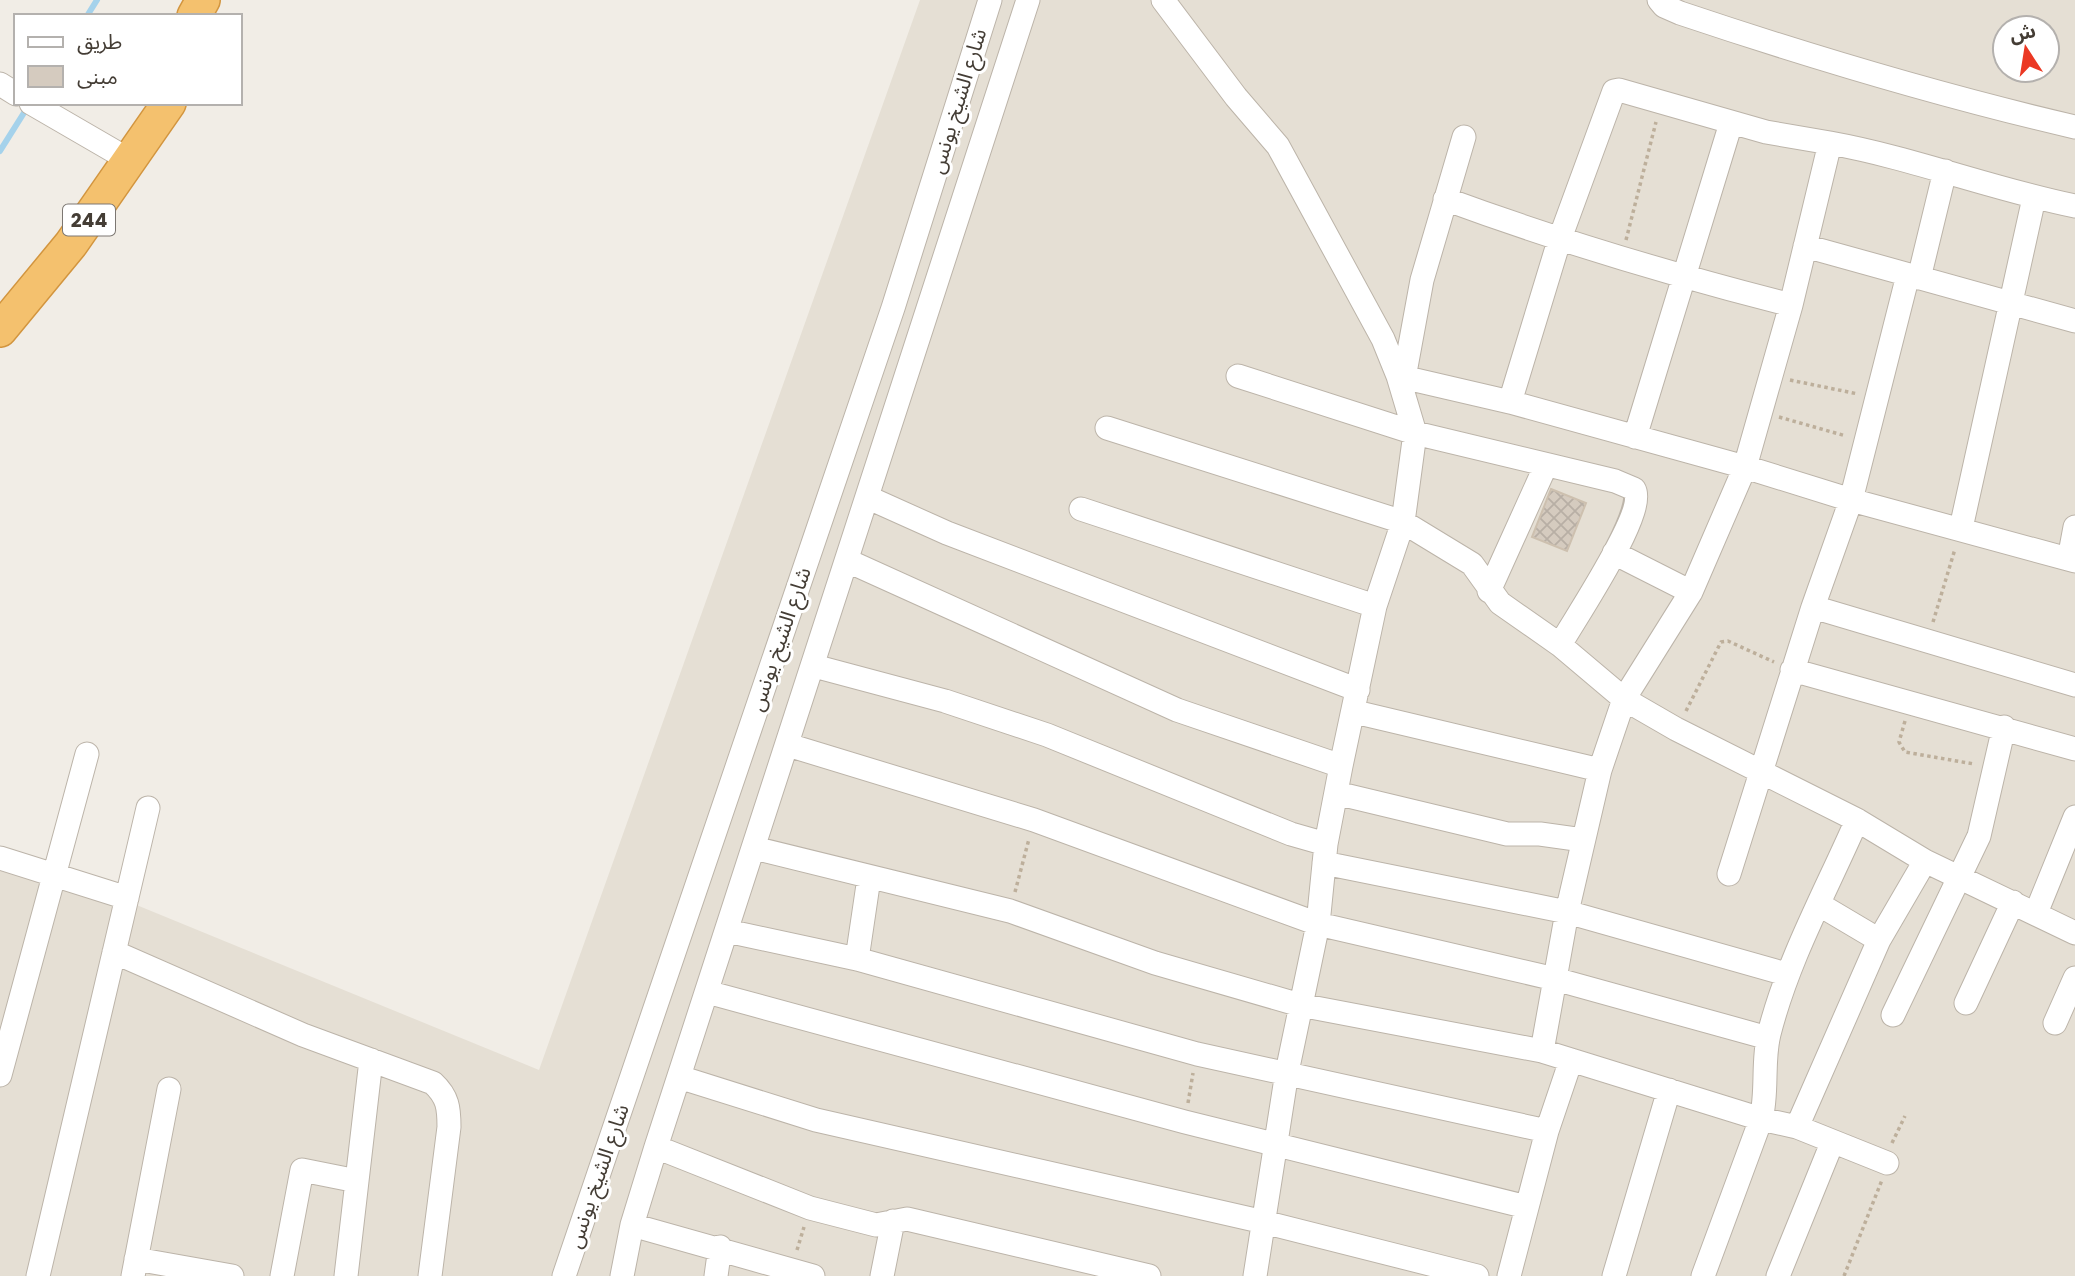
<svg xmlns="http://www.w3.org/2000/svg" width="2075" height="1276" viewBox="0 0 2075 1276" font-family="Poppins,'Noto Sans Arabic',sans-serif">
	<style>
		.residential { fill: #e5dfd4; fill-rule: evenodd }
		.lines { fill: none; stroke-linecap: round; stroke-linejoin: round }
		.stream { stroke: #a5d2eb; stroke-width: 6 }
		.building { fill: url(#building-cross-hatch); stroke: #cdc0af; stroke-width: 2 }
		.minor-casing { stroke: #bcb4a9; stroke-width: 25 }
		.highway-casing { stroke: #d2953f; stroke-width: 36 }
		.path { stroke: #bdaf9b; stroke-width: 3.5; stroke-dasharray: 3.5 3.5; stroke-linecap: butt }
		.minor { stroke: #fff; stroke-width: 23 }
		.highway { stroke: #f4c16e; stroke-width: 33 }
		.labels { text-anchor: middle; stroke-width: 6; stroke-linejoin: round; paint-order: stroke }
		.shield { fill: #fff; stroke: #7c7772; stroke-width: 2 }
		.shield-label { font-size: 19px; font-weight: bold; fill: #443d35 }
		.street-label { font-size: 21px; fill: #443d35; stroke: #fff }
	</style>
	<defs>
		<pattern id="building-cross-hatch" width="8" height="8" patternUnits="userSpaceOnUse" patternTransform="scale(1.75)"><rect width="8" height="8" fill="#d5cbbf"/><path d="M0 0l8 8M0 8l8-8" fill="none" stroke="#b8afa5"/></pattern>
	</defs>
	<rect width="100%" height="100%" fill="#f1ede6"/>
	<path class="residential" d="M 920,0 L 2075,0 L 2075,1276 L 0,1276 L 0,849 L 539,1070 ZM 2005,28 L 2047,28 L 2047,70 L 2005,70 Z"/>
	<g class="lines">
		<path class="stream" d="M 87,16 L 97,0
			M 0,151 L 27,108"/>
	</g>
	<path class="building" d="M 1551,489 L 1586,503 L 1567,551 L 1532,537 Z"/>
	<g class="lines">
		<g class="minor-casing">
			<path id="minor" d="M 1163,0 L 1236,97 L 1278,146 L 1383,339 L 1398,376 L 1415,433 L 1403,522 L 1375,606 L 1341,766 L 1326,844 L 1318,924 L 1287,1072 L 1255,1276
				M 1659,0 L 1664,6 L 1680,13 C 1811,57 1941,96 2075,127
				M 0,84 L 16,94
				M 31,103 L 131,161
				M 1445,199 C 1559,241 1673,275 1791,305
				M 1805,246 L 2075,321
				M 1919,278 L 1945,171
				M 1238,376 L 1415,433 L 1615,481 L 1634,489 C 1648,511 1574,620 1560,645
				M 1398,376 L 1510,402 L 1745,467 L 1851,500 L 2075,561
				M 1404,378 L 1422,280 L 1464,137
				M 1510,402 L 1559,241 L 1614,91 L 1619,90 L 1766,132 L 1830,143
				M 1107,428 L 1403,522 L 1472,564 L 1500,603 L 1560,645 L 1624,699 L 1676,729 L 1857,820 L 1925,861 L 2075,933
				M 1635,437 L 1731,123
				M 869,498 L 947,533 L 1358,690
				M 1081,509 L 1375,606
				M 1961,528 L 2034,198
				M 1614,553 L 1691,592
				M 2069,559 L 2075,527
				M 848,561 L 1177,710 L 1341,766
				M 1489,591 L 1546,465
				M 1813,607 L 2075,685
				M 814,666 L 945,701 L 1047,735 L 1291,834 L 1326,844
				M 1792,670 L 2075,749
				M 1355,712 L 1600,770
				M 788,745 L 1034,820 L 1318,924 L 1555,979 L 1768,1038
				M 1336,793 L 1507,834 L 1540,834 L 1583,840
				M 754,848 L 1010,911 L 1155,963 L 1300,1005 L 1542,1051 L 1761,1119 L 1797,1127 L 1887,1163
				M 0,858 L 127,898
				M 1324,863 L 1567,912 L 1786,974
				M 1729,874 L 1813,607 L 1851,500 L 1908,275
				M 1820,905 L 1879,940
				M 2036,913 L 2075,817
				M 727,931 L 857,959 L 1197,1054 L 1547,1131
				M 114,952 L 303,1035 L 433,1083 C 448,1097 449,1108 449,1127 L 430,1276
				M 857,959 L 869,878
				M 707,992 L 1185,1122 L 1527,1207
				M 1966,1003 L 2013,902
				M 1893,1015 L 1979,836 L 2004,727
				M 2055,1023 L 2075,978
				M 1542,1051 L 1567,912 L 1600,770 L 1624,699 L 1691,592 L 1745,467 L 1791,305 L 1830,143 C 1913,158 1992,189 2075,206
				M 0,1075 L 87,754
				M 679,1077 L 816,1120 L 1264,1222 L 1477,1276
				M 1797,1127 L 1879,940 L 1925,861
				M 656,1147 L 810,1208 L 876,1225 L 907,1219 L 1149,1276
				M 632,1225 L 813,1276
				M 136,1259 L 232,1276
				M 38,1276 L 148,808
				M 133,1276 L 169,1089
				M 282,1276 L 302,1170 L 357,1181
				M 346,1276 L 371,1060
				M 564,1276 L 893,308 L 990,0
				M 622,1276 L 632,1225 L 656,1147 L 1028,0
				M 716,1276 L 720,1247
				M 882,1276 L 893,1221
				M 1509,1276 L 1547,1131 L 1571,1060
				M 1614,1276 L 1669,1090
				M 1703,1276 L 1761,1119 C 1768,1091 1762,1062 1769,1034 C 1788,959 1826,891 1857,820
				M 1778,1276 L 1832,1143"/>
		</g>
		<g class="highway-casing">
			<path id="highway" d="M 194,16 L 203,0
				M 0,330 L 71,244 L 169,103"/>
		</g>
		<path class="path" d="M 1626,240 L 1656,122
			M 1790,380 L 1858,394
			M 1779,417 L 1846,436
			M 1933,622 L 1955,549
			M 1686,711 L 1721,642 L 1728,641 L 1774,662
			M 1905,721 L 1899,742 L 1905,752 L 1974,764
			M 1015,892 L 1029,839
			M 1188,1103 L 1193,1073
			M 1892,1143 L 1905,1116
			M 797,1250 L 804,1227
			M 1844,1276 L 1882,1180"/>
		<use href="#minor" class="minor"/>
		<use href="#highway" class="highway"/>
	</g>
	<g class="labels">
		<rect class="shield" x="63" y="204.5" width="52" height="31" rx="5"/>
		<g class="shield-label">
			<text x="89" y="227">244</text>
		</g>
		<g class="street-label">
			<text transform="translate(958 101) rotate(-73)" y="7">شارع الشيخ يونس</text>
			<text transform="translate(780 639) rotate(-71)" y="7">شارع الشيخ يونس</text>
			<text transform="translate(598 1176) rotate(-71)" y="7">شارع الشيخ يونس</text>
		</g>
	</g>
	<rect x="14" y="14" width="228" height="91" fill="#ffffff" stroke="#b4b1ae" stroke-width="2"/>
	<rect x="28" y="37" width="35" height="10" fill="#ffffff" stroke="#b4b1ae" stroke-width="2"/>
	<text x="77" y="49" font-size="21" fill="#443d35">طريق</text>
	<rect x="28" y="66" width="35" height="21" fill="#d5cbbf" stroke="#b4b1ae" stroke-width="2"/>
	<text x="77" y="84" font-size="21" fill="#443d35">مبنى</text>
	<g transform="translate(2026 49) rotate(348)"><circle r="33" fill="#ffffff" stroke="#b4b1ae" stroke-width="2"/>
	<path d="M0-5L12 26L0 18L-12 26Z" fill="#eb3823"/>
	<text y="-10" font-size="19" font-weight="bold" text-anchor="middle" fill="#443d35">ش</text>
	</g>
</svg>
